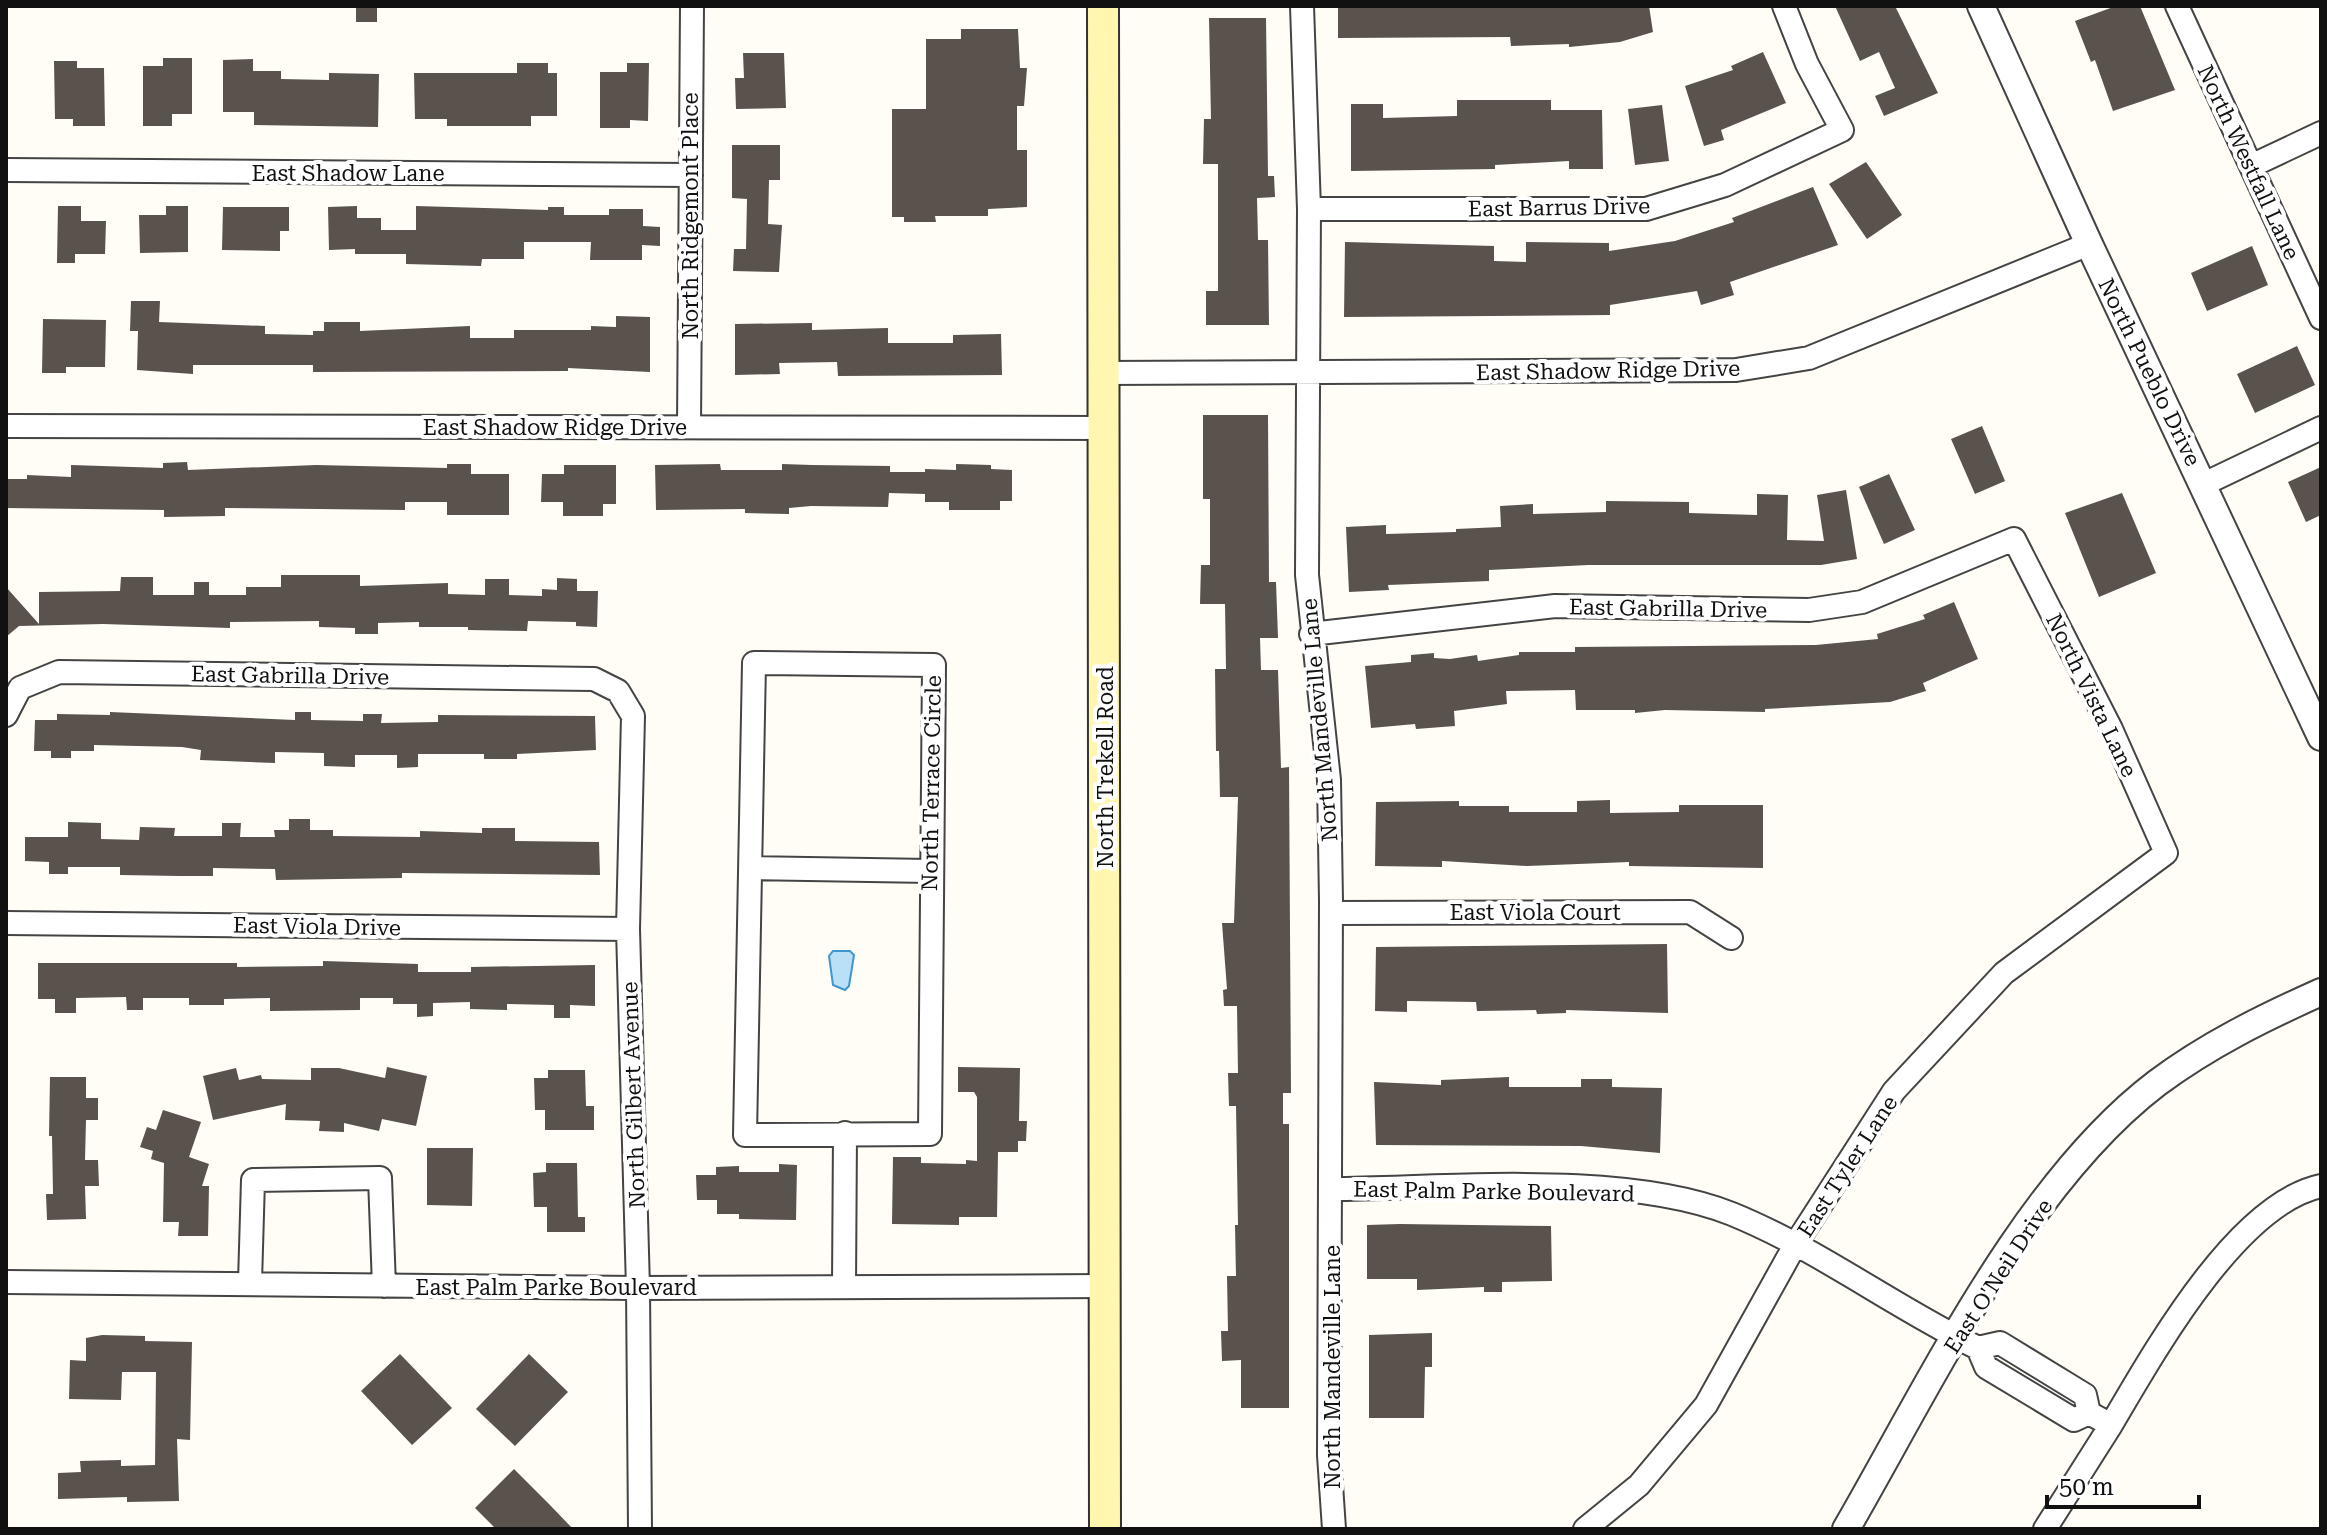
<svg xmlns="http://www.w3.org/2000/svg" width="2327" height="1535" viewBox="0 0 2327 1535" font-family="'Roboto Serif',serif">
	<style>
		.water { fill: #b9e0f7; stroke: #3f96cf; stroke-width: 2 }
		.building { fill: #5a524d }
		.lines { fill: none; stroke-linecap: round; stroke-linejoin: round }
		.minor-casing { stroke: #444; stroke-width: 26 }
		.tertiary-casing { stroke: #444; stroke-width: 30 }
		.secondary-casing { stroke: #333; stroke-width: 34 }
		.minor { stroke: #fff; stroke-width: 22 }
		.tertiary { stroke: #fff; stroke-width: 26 }
		.secondary { stroke: #fff6b0; stroke-width: 30 }
		.labels { text-anchor: middle; stroke-width: 8; stroke-linejoin: round; paint-order: stroke }
		.street-label { font-size: 22px; fill: #111; stroke: #fff }
	</style>
	<rect width="100%" height="100%" fill="#fffdf5"/>
	<path class="water" d="M 833,951 L 850,951 L 854,955 L 849,986 L 845,990 L 833,985 L 829,956 Z"/>
	<path class="building" d="M 356,6 L 377,6 L 377,22 L 356,22 Z
		M 1338,6 L 1649,6 L 1653,32 L 1620,42 L 1569,47 L 1569,44 L 1511,46 L 1510,37 L 1338,38 Z
		M 1835,6 L 1895,6 L 1938,93 L 1884,116 L 1875,96 L 1895,88 L 1879,52 L 1860,61 Z
		M 2116,6 L 2140,6 L 2175,90 L 2113,111 L 2095,60 L 2091,62 L 2075,21 Z
		M 1209,18 L 1266,18 L 1268,176 L 1274,176 L 1275,197 L 1257,198 L 1258,240 L 1268,240 L 1269,325 L 1206,325 L 1206,291 L 1218,291 L 1218,164 L 1203,164 L 1204,119 L 1211,119 Z
		M 961,29 L 1018,29 L 1020,68 L 1027,68 L 1024,106 L 1017,106 L 1017,150 L 1027,150 L 1027,207 L 988,209 L 988,216 L 935,216 L 936,222 L 904,222 L 904,217 L 892,217 L 892,109 L 926,109 L 926,39 L 961,39 Z
		M 1763,52 L 1786,103 L 1721,130 L 1724,140 L 1704,146 L 1685,86 L 1733,70 L 1731,66 Z
		M 743,53 L 784,53 L 786,108 L 736,109 L 735,78 L 744,78 Z
		M 163,58 L 192,58 L 192,114 L 172,114 L 172,126 L 143,126 L 143,66 L 163,66 Z
		M 253,59 L 253,71 L 281,71 L 281,79 L 329,80 L 329,73 L 379,74 L 378,127 L 254,125 L 254,112 L 223,112 L 223,60 Z
		M 54,61 L 77,61 L 77,68 L 104,68 L 105,126 L 73,126 L 73,119 L 55,119 Z
		M 517,63 L 548,63 L 548,73 L 557,73 L 557,116 L 531,116 L 531,126 L 447,126 L 447,119 L 415,119 L 414,73 L 517,73 Z
		M 627,63 L 649,63 L 648,121 L 630,120 L 630,128 L 600,128 L 600,72 L 627,72 Z
		M 1457,100 L 1551,100 L 1551,110 L 1602,110 L 1603,169 L 1569,169 L 1569,161 L 1495,165 L 1495,169 L 1351,171 L 1351,104 L 1383,104 L 1383,118 L 1457,116 Z
		M 1662,105 L 1669,161 L 1635,165 L 1628,109 Z
		M 732,145 L 780,145 L 780,180 L 769,180 L 768,224 L 782,225 L 779,272 L 733,271 L 734,249 L 746,249 L 747,199 L 732,198 Z
		M 1866,162 L 1902,215 L 1867,239 L 1829,184 Z
		M 1813,187 L 1838,245 L 1730,282 L 1734,295 L 1701,305 L 1697,291 L 1610,305 L 1610,315 L 1344,317 L 1345,242 L 1494,246 L 1494,261 L 1526,262 L 1526,242 L 1609,243 L 1609,251 L 1675,241 L 1734,222 L 1732,218 Z
		M 58,206 L 81,206 L 81,221 L 106,221 L 105,254 L 75,254 L 75,263 L 57,263 Z
		M 166,206 L 188,206 L 188,252 L 140,253 L 139,215 L 166,215 Z
		M 357,206 L 357,218 L 381,218 L 381,230 L 416,230 L 416,206 L 548,210 L 548,207 L 564,207 L 564,215 L 609,215 L 609,209 L 643,209 L 643,226 L 660,227 L 660,246 L 642,245 L 642,260 L 590,260 L 591,242 L 524,242 L 524,259 L 482,259 L 481,266 L 406,264 L 406,254 L 355,254 L 355,249 L 329,250 L 328,207 Z
		M 223,207 L 289,207 L 289,231 L 280,231 L 280,251 L 222,250 Z
		M 2252,246 L 2268,285 L 2207,311 L 2191,273 Z
		M 131,301 L 160,301 L 159,322 L 265,326 L 265,334 L 313,335 L 313,331 L 324,331 L 324,322 L 360,322 L 360,331 L 470,326 L 470,338 L 514,338 L 514,330 L 591,330 L 591,326 L 616,327 L 616,316 L 650,317 L 650,372 L 568,368 L 568,371 L 313,372 L 313,365 L 193,365 L 193,374 L 137,370 L 138,331 L 130,331 Z
		M 43,319 L 106,320 L 105,367 L 66,367 L 66,373 L 42,373 Z
		M 812,323 L 812,330 L 888,328 L 888,343 L 953,343 L 953,335 L 1001,334 L 1002,375 L 838,376 L 837,362 L 779,363 L 780,374 L 735,375 L 735,324 Z
		M 2297,346 L 2315,385 L 2255,413 L 2237,374 Z
		M 1203,415 L 1268,415 L 1269,582 L 1276,582 L 1278,638 L 1260,638 L 1261,670 L 1278,670 L 1281,768 L 1289,767 L 1291,1093 L 1283,1093 L 1283,1124 L 1289,1124 L 1289,1408 L 1241,1408 L 1241,1360 L 1222,1361 L 1221,1331 L 1228,1331 L 1227,1276 L 1236,1276 L 1235,1225 L 1238,1225 L 1236,1106 L 1229,1106 L 1228,1073 L 1238,1073 L 1237,1006 L 1224,1006 L 1223,990 L 1227,989 L 1222,923 L 1234,923 L 1238,797 L 1220,797 L 1219,751 L 1216,751 L 1215,669 L 1226,669 L 1225,604 L 1200,604 L 1201,565 L 1210,565 L 1210,499 L 1203,499 Z
		M 1982,426 L 2005,481 L 1975,494 L 1951,439 Z
		M 187,462 L 188,470 L 316,465 L 447,468 L 447,464 L 471,464 L 471,474 L 509,474 L 509,515 L 447,515 L 447,502 L 405,502 L 405,510 L 225,508 L 225,516 L 164,517 L 164,510 L 6,508 L 6,479 L 27,479 L 27,475 L 71,477 L 71,465 L 163,468 L 163,463 Z
		M 720,464 L 721,470 L 782,470 L 782,464 L 812,465 L 890,466 L 890,472 L 925,472 L 925,469 L 956,470 L 956,464 L 991,465 L 991,469 L 1012,470 L 1012,501 L 1000,501 L 1000,510 L 949,510 L 949,502 L 925,502 L 925,494 L 889,493 L 888,507 L 811,506 L 789,508 L 789,514 L 745,513 L 745,509 L 656,510 L 655,465 Z
		M 564,465 L 616,465 L 616,504 L 603,504 L 603,516 L 563,516 L 563,502 L 541,502 L 542,474 L 564,474 Z
		M 2321,467 L 2321,515 L 2306,522 L 2288,482 Z
		M 1889,474 L 1915,530 L 1884,544 L 1859,487 Z
		M 1846,490 L 1857,559 L 1821,565 L 1588,565 L 1489,570 L 1489,581 L 1388,585 L 1389,590 L 1349,592 L 1346,527 L 1386,525 L 1386,534 L 1456,532 L 1456,529 L 1501,527 L 1500,506 L 1533,504 L 1533,514 L 1606,512 L 1606,501 L 1689,502 L 1689,513 L 1757,515 L 1757,494 L 1788,495 L 1787,540 L 1824,541 L 1817,495 Z
		M 2122,493 L 2156,573 L 2099,597 L 2065,513 Z
		M 281,575 L 360,575 L 360,586 L 448,583 L 448,594 L 485,595 L 485,579 L 509,579 L 509,595 L 542,596 L 542,589 L 557,590 L 557,578 L 577,579 L 577,591 L 598,591 L 597,627 L 576,626 L 576,622 L 528,621 L 527,631 L 468,630 L 468,627 L 419,627 L 419,622 L 378,623 L 378,634 L 355,634 L 355,628 L 319,627 L 319,621 L 230,622 L 230,628 L 103,624 L 19,626 L 6,637 L 6,587 L 39,624 L 39,592 L 120,591 L 121,577 L 153,577 L 153,595 L 194,595 L 194,582 L 209,582 L 209,595 L 246,595 L 246,587 L 281,587 Z
		M 1954,602 L 1978,659 L 1923,683 L 1926,691 L 1890,702 L 1765,709 L 1765,712 L 1665,710 L 1635,713 L 1635,710 L 1576,710 L 1575,690 L 1506,691 L 1507,704 L 1454,711 L 1455,726 L 1416,729 L 1415,724 L 1371,728 L 1365,666 L 1411,662 L 1411,655 L 1434,653 L 1434,658 L 1450,659 L 1477,655 L 1478,661 L 1519,655 L 1519,652 L 1575,652 L 1575,647 L 1816,645 L 1878,639 L 1877,634 L 1925,619 L 1923,615 Z
		M 110,712 L 295,720 L 295,712 L 311,712 L 311,720 L 363,721 L 363,714 L 382,714 L 381,723 L 438,722 L 438,715 L 595,716 L 596,750 L 517,754 L 517,759 L 484,759 L 484,754 L 418,754 L 418,767 L 397,768 L 397,755 L 355,755 L 355,767 L 324,766 L 324,753 L 275,752 L 275,763 L 200,760 L 201,750 L 182,747 L 94,745 L 94,751 L 71,751 L 71,758 L 51,758 L 51,751 L 34,751 L 35,720 L 57,720 L 57,714 L 110,715 Z
		M 1610,800 L 1610,813 L 1679,812 L 1679,805 L 1763,805 L 1763,868 L 1629,866 L 1629,862 L 1527,866 L 1442,861 L 1442,867 L 1375,866 L 1376,802 L 1459,801 L 1459,806 L 1509,806 L 1509,812 L 1577,812 L 1577,801 Z
		M 289,819 L 310,819 L 310,830 L 333,830 L 333,836 L 420,837 L 420,831 L 482,833 L 482,828 L 515,828 L 515,841 L 599,842 L 600,875 L 402,873 L 402,878 L 276,880 L 275,869 L 213,868 L 213,876 L 180,876 L 120,875 L 120,867 L 68,867 L 68,874 L 49,874 L 49,862 L 25,861 L 25,837 L 68,837 L 68,822 L 101,823 L 101,839 L 139,840 L 140,827 L 175,828 L 174,836 L 222,836 L 222,823 L 241,823 L 240,837 L 275,837 L 274,830 L 289,830 Z
		M 1667,944 L 1668,1013 L 1566,1010 L 1566,1013 L 1537,1014 L 1536,1010 L 1477,1011 L 1476,1002 L 1407,1001 L 1407,1012 L 1375,1011 L 1376,947 Z
		M 323,961 L 418,964 L 418,972 L 471,972 L 471,967 L 595,965 L 595,1006 L 570,1005 L 570,1018 L 554,1018 L 554,1005 L 507,1004 L 507,1010 L 470,1009 L 470,1002 L 433,1003 L 433,1016 L 417,1017 L 417,1004 L 393,1004 L 393,998 L 360,998 L 360,1010 L 270,1011 L 270,998 L 224,999 L 224,1005 L 189,1005 L 189,998 L 143,998 L 143,1010 L 127,1010 L 126,997 L 76,998 L 76,1013 L 55,1013 L 55,999 L 38,999 L 38,963 L 237,963 L 237,967 L 323,966 Z
		M 387,1067 L 427,1076 L 416,1126 L 382,1119 L 379,1131 L 344,1123 L 344,1132 L 319,1131 L 320,1121 L 285,1120 L 286,1104 L 213,1120 L 203,1076 L 236,1068 L 239,1080 L 261,1075 L 262,1079 L 311,1080 L 311,1068 L 339,1068 L 385,1078 Z
		M 958,1067 L 1020,1068 L 1019,1121 L 1027,1121 L 1026,1141 L 1018,1141 L 1018,1152 L 998,1152 L 997,1217 L 959,1217 L 959,1225 L 892,1224 L 893,1157 L 921,1157 L 921,1163 L 966,1164 L 966,1160 L 977,1161 L 977,1097 L 974,1092 L 958,1092 Z
		M 548,1070 L 585,1070 L 586,1106 L 594,1106 L 594,1130 L 545,1130 L 545,1110 L 535,1110 L 534,1078 L 548,1078 Z
		M 50,1077 L 86,1077 L 86,1098 L 98,1098 L 98,1120 L 86,1120 L 85,1160 L 98,1160 L 99,1186 L 85,1186 L 86,1219 L 47,1220 L 46,1194 L 53,1194 L 52,1136 L 49,1136 Z
		M 1509,1077 L 1509,1087 L 1581,1087 L 1581,1079 L 1612,1079 L 1612,1087 L 1662,1088 L 1660,1153 L 1581,1146 L 1376,1145 L 1374,1082 L 1441,1085 L 1441,1080 Z
		M 163,1110 L 201,1122 L 189,1157 L 209,1164 L 202,1186 L 209,1186 L 208,1236 L 178,1236 L 179,1222 L 163,1222 L 164,1163 L 151,1159 L 153,1151 L 140,1147 L 147,1127 L 156,1130 Z
		M 427,1148 L 473,1148 L 472,1206 L 427,1205 Z
		M 546,1163 L 577,1163 L 578,1217 L 585,1217 L 585,1232 L 547,1232 L 547,1207 L 534,1207 L 533,1173 L 546,1172 Z
		M 779,1164 L 797,1165 L 796,1220 L 739,1219 L 739,1214 L 717,1214 L 717,1200 L 697,1200 L 696,1175 L 716,1175 L 716,1167 L 739,1166 L 739,1172 L 779,1172 Z
		M 1400,1224 L 1551,1226 L 1552,1281 L 1502,1282 L 1502,1292 L 1484,1292 L 1484,1287 L 1417,1290 L 1417,1279 L 1367,1279 L 1367,1225 Z
		M 1432,1333 L 1432,1367 L 1425,1367 L 1424,1418 L 1369,1418 L 1369,1335 Z
		M 102,1335 L 145,1336 L 145,1341 L 192,1342 L 190,1440 L 177,1439 L 179,1501 L 127,1502 L 127,1497 L 58,1499 L 58,1473 L 81,1472 L 80,1461 L 121,1460 L 121,1466 L 155,1465 L 156,1372 L 122,1372 L 121,1400 L 69,1399 L 70,1360 L 86,1361 L 86,1338 Z
		M 400,1354 L 452,1408 L 412,1445 L 361,1391 Z
		M 529,1354 L 568,1392 L 515,1446 L 476,1409 Z
		M 514,1469 L 549,1504 L 573,1529 L 496,1529 L 475,1508 Z"/>
	<g class="lines">
		<g class="minor-casing">
			<path id="minor" d="M 1302,6 L 1309,209 L 1307,575 L 1329,780 L 1331,901 L 1329,1455 L 1334,1529
				M 2177,6 L 2321,318
				M 2251,166 L 2321,133
				M 6,170 L 691,175
				M 1309,209 L 1646,209 L 1725,185 L 1842,130 L 1807,64 L 1784,6
				M 1103,373 L 1736,370 L 1809,358 L 2089,244
				M 6,426 L 1105,428
				M 689,427 L 692,6
				M 2204,484 L 2321,428
				M 1311,634 L 1555,606 L 1809,610 L 1862,602 L 2014,539 L 2111,729 L 2166,853 L 2004,973 L 1894,1091 L 1795,1245 L 1706,1405 L 1639,1485 L 1585,1529
				M 754,663 L 934,665 L 930,1134 L 745,1135 Z
				M 6,715 L 20,688 L 59,672 L 594,679 L 618,691 L 633,716 L 628,929 L 638,1288 L 640,1529
				M 753,868 L 930,871
				M 1331,913 L 1690,912 L 1731,938
				M 6,923 L 628,929
				M 1333,1189 C 1450,1188 1624,1171 1732,1214 C 1818,1249 1894,1307 1978,1348 L 2000,1343 L 2085,1395 L 2089,1413 L 2074,1420 L 1986,1367 L 1978,1348
				M 6,1282 L 638,1288 L 1106,1286
				M 250,1282 L 253,1180 L 380,1178 L 384,1286
				M 844,1286 L 845,1133
				M 2089,1413 L 2111,1425 C 2153,1354 2236,1204 2321,1186
				M 2045,1529 L 2111,1425"/>
		</g>
		<g class="tertiary-casing">
			<path id="tertiary" d="M 1981,6 L 2089,244 L 2321,737
				M 1846,1529 C 1929,1386 2024,1184 2157,1083 C 2208,1045 2263,1018 2321,992"/>
		</g>
		<g class="secondary-casing">
			<path id="secondary" d="M 1103,6 L 1105,1529"/>
		</g>
		<use href="#minor" class="minor"/>
		<use href="#tertiary" class="tertiary"/>
		<use href="#secondary" class="secondary"/>
	</g>
	<g class="labels">
		<g class="street-label">
			<text transform="translate(2249 162) rotate(65)" y="8">North Westfall Lane</text>
			<text x="348" y="181">East Shadow Lane</text>
			<text transform="translate(1559 207) rotate(-1)" y="8">East Barrus Drive</text>
			<text transform="translate(690 216) rotate(-90)" y="8">North Ridgemont Place</text>
			<text transform="translate(1608 370) rotate(-1)" y="8">East Shadow Ridge Drive</text>
			<text transform="translate(2150 372) rotate(64)" y="8">North Pueblo Drive</text>
			<text x="555" y="435">East Shadow Ridge Drive</text>
			<text transform="translate(1668 608) rotate(1)" y="8">East Gabrilla Drive</text>
			<text transform="translate(290 675) rotate(1)" y="8">East Gabrilla Drive</text>
			<text transform="translate(2092 695) rotate(64)" y="8">North Vista Lane</text>
			<text transform="translate(1319 720) rotate(-95)" y="8">North Mandeville Lane</text>
			<text transform="translate(1105 767) rotate(-90)" y="8">North Trekell Road</text>
			<text transform="translate(931 783) rotate(-89)" y="8">North Terrace Circle</text>
			<text x="1535" y="920">East Viola Court</text>
			<text transform="translate(317 926) rotate(1)" y="8">East Viola Drive</text>
			<text transform="translate(633 1095) rotate(-92)" y="8">North Gilbert Avenue</text>
			<text transform="translate(1847 1166) rotate(-57)" y="8">East Tyler Lane</text>
			<text transform="translate(1494 1191) rotate(1)" y="8">East Palm Parke Boulevard</text>
			<text transform="translate(1998 1276) rotate(-57)" y="8">East O'Neil Drive</text>
			<text x="556" y="1295">East Palm Parke Boulevard</text>
			<text transform="translate(1332 1367) rotate(-90)" y="8">North Mandeville Lane</text>
		</g>
	</g>
	<rect width="2327" height="1535" fill="none" stroke="#111111" stroke-width="16"/>
	<path d="M2047 1495v12h152v-12" fill="none" stroke="#111111" stroke-width="4"/>
	<text x="2059" y="1495" font-size="24" fill="#111111" stroke="#ffffff" stroke-width="6" paint-order="stroke">50 m</text>
</svg>
